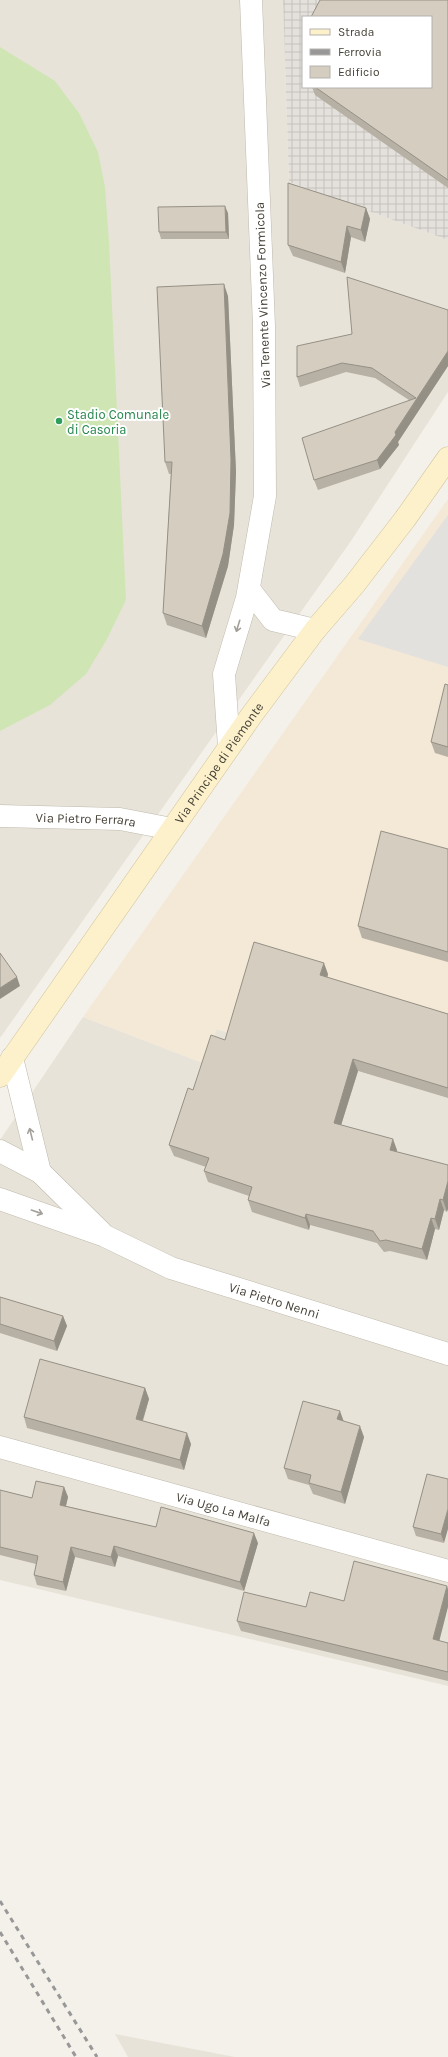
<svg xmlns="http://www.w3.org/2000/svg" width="448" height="2057" viewBox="0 0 448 2057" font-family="Karla,sans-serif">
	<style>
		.residential { fill: #e8e3d8 }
		.commercial { fill: #f4e8d6 }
		.industrial { fill: url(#industrial-grid); fill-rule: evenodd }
		.pitch { fill: #cfe6b4 }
		.parking { fill: #e3e1de }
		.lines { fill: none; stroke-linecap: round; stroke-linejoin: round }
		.street-casing { stroke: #bfb9ac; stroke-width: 23 }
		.secondary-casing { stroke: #d1c49b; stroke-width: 23 }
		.street { stroke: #fff; stroke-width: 22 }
		.secondary { stroke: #fcf1cb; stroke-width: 22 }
		.rail { stroke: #989898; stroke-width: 3; stroke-dasharray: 5 5; stroke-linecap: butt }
		.wall { fill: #b7b0a4 }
		.shaded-wall { fill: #959086 }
		.building { fill: #d5cdbf; stroke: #959086 }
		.oneway { stroke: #a3a09c }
		.leisure-dot { fill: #2e9e5b; stroke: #fff; stroke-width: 1.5 }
		.labels { text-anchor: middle; stroke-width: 4; stroke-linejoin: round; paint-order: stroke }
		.street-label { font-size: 13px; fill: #474238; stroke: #fff }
		.leisure-label { font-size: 13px; fill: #27864d; stroke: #fff; text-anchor: start }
	</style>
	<defs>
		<pattern id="industrial-grid" width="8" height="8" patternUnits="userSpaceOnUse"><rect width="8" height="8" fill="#e4e0db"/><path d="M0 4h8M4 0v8" fill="none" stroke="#c5c1bd"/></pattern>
	</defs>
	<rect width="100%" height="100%" fill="#f4f1ea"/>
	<path class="residential" d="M 0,0 L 283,0 L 289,182 L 448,240 L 448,392 L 351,541 L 0,1038 Z
		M 83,1017 L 203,1063 L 216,1029 L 448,1098 L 448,1686 L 0,1580 L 0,1140 Z
		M 115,2034 L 235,2057 L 128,2057 Z"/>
	<path class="commercial" d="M 448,499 L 448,1098 L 217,1029 L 203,1063 L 83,1017 Z"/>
	<path class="industrial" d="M 283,0 L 448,0 L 448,240 L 289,182 ZM 303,17 L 431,17 L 431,87 L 303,87 Z"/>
	<path class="pitch" d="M 0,47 L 55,81 L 79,113 L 98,152 L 105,187 L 109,242 L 126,600 L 106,641 L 86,674 L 50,705 L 0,731 Z"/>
	<path class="parking" d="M 448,515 L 448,667 L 358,639 Z"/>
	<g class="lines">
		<g class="street-casing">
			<g id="street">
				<path d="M 249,589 L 273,620 L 315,630"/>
				<path d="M 229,747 L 224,674 L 247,598 L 265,496 L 264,326 L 251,0"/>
				<path id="s1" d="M 0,816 L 120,819 L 172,829"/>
				<path d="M 12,1058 L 40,1172"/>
				<path d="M 0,1151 L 40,1172 L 101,1232"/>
				<path id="s2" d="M 0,1199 L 105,1236 L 171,1268 L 448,1354"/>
				<path id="s3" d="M 0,1447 L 448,1571"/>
			</g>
		</g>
		<g class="secondary-casing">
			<g id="secondary">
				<path id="s4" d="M 0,1076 L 251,716 L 315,630 L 354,585 L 405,519 L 448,458"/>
			</g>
		</g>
		<use href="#street" class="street"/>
		<use href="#secondary" class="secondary"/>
		<path class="rail" d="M 0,1901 L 97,2057
			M 0,1932 L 76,2057"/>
	</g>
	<path class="wall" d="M 448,0 L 448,188 L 315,95 L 312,87 L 431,87 Z
		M 366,208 L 370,219 L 365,242 L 351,237 L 345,273 L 293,256 L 288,245 Z
		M 228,213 L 229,239 L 161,239 L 159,232 Z
		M 228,296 L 236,472 L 234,525 L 228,566 L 206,638 L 167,625 L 163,613 L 171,474 L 169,474 L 165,462 Z
		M 297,346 L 448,366 L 398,442 L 399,445 L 380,469 L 318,490 L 314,480 L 409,400 L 375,378 L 346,372 L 300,387 L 297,377 Z
		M 448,685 L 448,757 L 435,753 L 431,742 Z
		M 448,849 L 448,962 L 362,938 L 358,926 Z
		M 328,974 L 327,978 L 448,1014 L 448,1098 L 358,1071 L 341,1125 L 397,1150 L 396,1152 L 448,1165 L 447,1212 L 444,1210 L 439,1230 L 435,1229 L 427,1260 L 390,1251 L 384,1252 L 377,1243 L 310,1225 L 309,1230 L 252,1212 L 248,1200 L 249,1196 L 208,1182 L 204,1171 L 206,1167 L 174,1156 L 169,1145 L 193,1090 Z
		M 0,1297 L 63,1316 L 67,1326 L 57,1351 L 0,1333 Z
		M 145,1388 L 149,1399 L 143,1421 L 191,1444 L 184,1470 L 27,1428 L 24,1417 Z
		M 343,1421 L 364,1437 L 345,1504 L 313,1494 L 309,1485 L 288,1479 L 284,1468 Z
		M 427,1474 L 444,1543 L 416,1536 L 413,1527 Z
		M 64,1487 L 68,1497 L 66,1506 L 156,1527 L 258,1543 L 244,1591 L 118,1556 L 115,1567 L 75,1557 L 66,1591 L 37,1585 L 34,1575 L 36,1564 L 0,1555 L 0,1490 L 32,1498 Z
		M 237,1621 L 439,1641 L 448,1643 L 448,1681 L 241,1631 Z"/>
	<path class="shaded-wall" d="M 225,206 L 228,213 L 229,239 L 226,232 Z
		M 366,208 L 370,219 L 365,242 L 361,230 Z
		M 347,226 L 351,237 L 345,273 L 341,262 Z
		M 224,284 L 228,296 L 236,472 L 234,525 L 228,566 L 206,638 L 202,626 Z
		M 448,351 L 448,366 L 398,442 L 399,445 L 380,469 L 377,460 Z
		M 324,963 L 328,974 L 325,987 L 320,975 Z
		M 17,977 L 20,986 L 0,999 L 0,988 Z
		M 353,1059 L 358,1071 L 338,1135 L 334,1123 Z
		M 393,1139 L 397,1150 L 394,1161 L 390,1150 Z
		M 448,1181 L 448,1209 L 447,1212 L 443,1200 Z
		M 440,1199 L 444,1210 L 439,1230 L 435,1219 Z
		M 306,1214 L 310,1225 L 309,1230 L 305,1218 Z
		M 431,1218 L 435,1229 L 427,1260 L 422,1249 Z
		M 63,1316 L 67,1326 L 57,1351 L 54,1341 Z
		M 145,1388 L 149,1399 L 140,1429 L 136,1419 Z
		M 340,1411 L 344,1422 L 337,1419 Z
		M 360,1426 L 364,1437 L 345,1504 L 341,1492 Z
		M 187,1433 L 191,1444 L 184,1470 L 180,1460 Z
		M 64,1487 L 68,1497 L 64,1514 L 60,1505 Z
		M 448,1509 L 448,1529 L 444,1543 L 441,1534 Z
		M 254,1533 L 258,1543 L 244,1591 L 240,1582 Z
		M 114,1546 L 118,1556 L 115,1567 L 111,1557 Z
		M 71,1547 L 75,1557 L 66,1591 L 63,1582 Z
		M 447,1586 L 448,1589 L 448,1607 L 437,1650 L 433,1639 Z"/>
	<path class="building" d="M 320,0 L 448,0 L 448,180 L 315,87 L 431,87 L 431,17 L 311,17 Z
		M 288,183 L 366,208 L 361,230 L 347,226 L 341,262 L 288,245 Z
		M 225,206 L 226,232 L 159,232 L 158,207 Z
		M 347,277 L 448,310 L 448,351 L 395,432 L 396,435 L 377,460 L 314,480 L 302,438 L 416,398 L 372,368 L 342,363 L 297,377 L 297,346 L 352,334 Z
		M 224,284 L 231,460 L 230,513 L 223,554 L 202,626 L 163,613 L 172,462 L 165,462 L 157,287 Z
		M 445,684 L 448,685 L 448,747 L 431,742 Z
		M 381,831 L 448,849 L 448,952 L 358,926 Z
		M 254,942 L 324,963 L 320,975 L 448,1014 L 448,1088 L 353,1059 L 334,1123 L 393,1139 L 390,1150 L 448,1165 L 448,1181 L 443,1200 L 440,1199 L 435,1219 L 431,1218 L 422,1249 L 386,1240 L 380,1241 L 373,1231 L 306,1214 L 305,1218 L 248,1200 L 252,1187 L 204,1171 L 209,1158 L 169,1145 L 188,1088 L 193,1090 L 211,1035 L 225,1040 Z
		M 0,953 L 17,977 L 0,988 Z
		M 0,1297 L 63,1316 L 54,1341 L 0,1324 Z
		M 40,1359 L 145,1388 L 136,1419 L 187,1433 L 180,1460 L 24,1417 Z
		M 303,1401 L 340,1411 L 337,1419 L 360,1426 L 341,1492 L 309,1483 L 311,1475 L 284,1468 Z
		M 427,1474 L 448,1479 L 448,1509 L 441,1534 L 413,1527 Z
		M 36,1481 L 64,1487 L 60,1505 L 156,1527 L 161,1507 L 254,1533 L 240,1582 L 114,1546 L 111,1557 L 71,1547 L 63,1582 L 34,1575 L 38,1556 L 0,1547 L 0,1490 L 32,1498 Z
		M 354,1561 L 447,1586 L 433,1639 L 448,1643 L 448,1672 L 237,1621 L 244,1592 L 306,1607 L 310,1592 L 344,1601 Z"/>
	<defs><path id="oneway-shaft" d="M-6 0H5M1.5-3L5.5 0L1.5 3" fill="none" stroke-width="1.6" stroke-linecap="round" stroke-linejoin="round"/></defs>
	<g class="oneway">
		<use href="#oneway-shaft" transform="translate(238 626) rotate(107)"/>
		<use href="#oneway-shaft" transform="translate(31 1134) rotate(-104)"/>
		<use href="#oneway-shaft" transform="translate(37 1212) rotate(19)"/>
	</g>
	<circle class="leisure-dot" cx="59" cy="421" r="4"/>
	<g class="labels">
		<g class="street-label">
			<text transform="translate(262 295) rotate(-92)" y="5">Via Tenente Vincenzo Formicola</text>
			<text dy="5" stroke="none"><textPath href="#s4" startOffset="382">Via Principe di Piemonte</textPath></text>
			<text dy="5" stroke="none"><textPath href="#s1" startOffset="86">Via Pietro Ferrara</textPath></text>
			<text dy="5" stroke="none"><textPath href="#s2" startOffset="293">Via Pietro Nenni</textPath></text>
			<text dy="5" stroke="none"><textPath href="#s3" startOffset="232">Via Ugo La Malfa</textPath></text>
		</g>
		<g class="leisure-label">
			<text x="67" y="419">Stadio Comunale<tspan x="67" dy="15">di Casoria</tspan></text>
		</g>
	</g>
	<rect x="302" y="16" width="130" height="72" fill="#ffffff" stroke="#b5b3af"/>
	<rect x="310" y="29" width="20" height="6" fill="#fcf1cb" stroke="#b5b3af"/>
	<text x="338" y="36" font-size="12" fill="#474238">Strada</text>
	<rect x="310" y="49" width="20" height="6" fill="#989898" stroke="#b5b3af"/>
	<text x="338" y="56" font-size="12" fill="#474238">Ferrovia</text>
	<rect x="310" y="66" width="20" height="12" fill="#d5cdbf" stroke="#b5b3af"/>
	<text x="338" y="76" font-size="12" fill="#474238">Edificio</text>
</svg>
